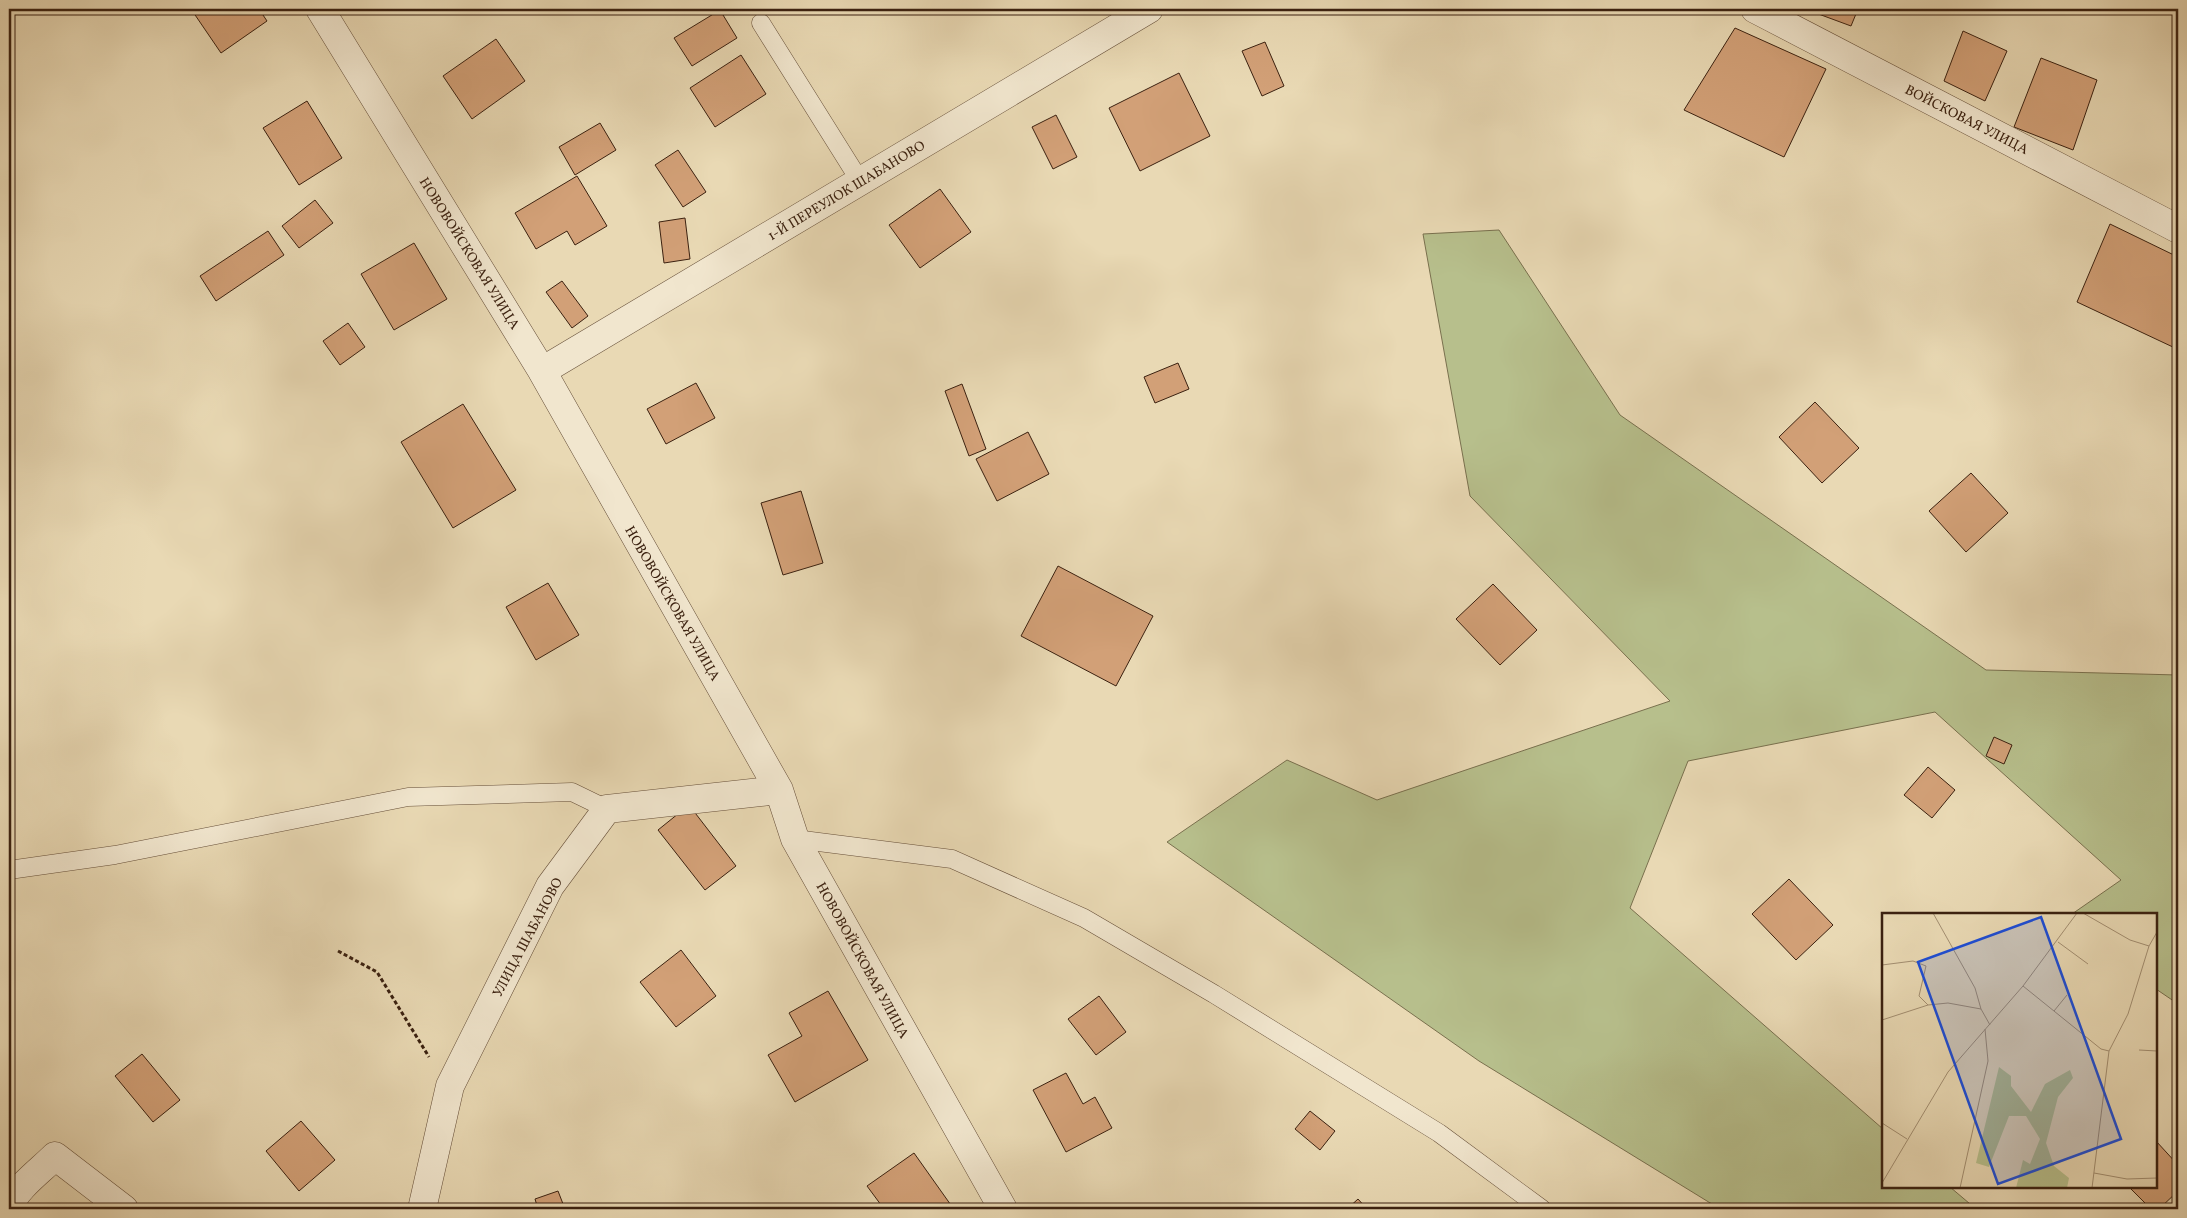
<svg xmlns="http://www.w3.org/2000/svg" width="2187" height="1218" viewBox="0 0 2187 1218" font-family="Vollkorn,serif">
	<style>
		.green { fill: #b7bf8c; stroke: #79704e }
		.building { fill: #d2a077; stroke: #3b2110 }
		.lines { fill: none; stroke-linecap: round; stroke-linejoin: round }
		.lane-casing { stroke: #664f39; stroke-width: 19 }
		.street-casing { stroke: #664f39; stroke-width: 29 }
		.path { stroke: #3b2110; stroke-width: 3; stroke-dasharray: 4 2.5; stroke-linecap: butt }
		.lane { stroke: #f1e6ce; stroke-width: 18 }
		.street { stroke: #f1e6ce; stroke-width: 28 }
		.labels { text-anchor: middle; stroke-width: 4; stroke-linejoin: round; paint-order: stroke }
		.street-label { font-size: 14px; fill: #3b2110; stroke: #f1e6ce }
		.inset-road { fill: none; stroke: #a38f72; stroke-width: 1 }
		.view { fill: #1d4ed8; fill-opacity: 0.15; stroke: #1d4ed8; stroke-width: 2.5 }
		.inset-edge { fill: none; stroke: #3b2110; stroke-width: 2.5 }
	</style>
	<rect width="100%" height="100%" fill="#e9d9b4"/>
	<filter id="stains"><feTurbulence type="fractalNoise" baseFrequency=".004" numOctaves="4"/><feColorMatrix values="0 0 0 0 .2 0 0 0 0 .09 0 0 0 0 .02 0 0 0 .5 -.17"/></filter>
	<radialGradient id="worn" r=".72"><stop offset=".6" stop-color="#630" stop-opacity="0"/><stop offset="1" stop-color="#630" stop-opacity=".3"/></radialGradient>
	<path class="green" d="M 1499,230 L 1620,415 L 1986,670 L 2178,675 L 2178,1004 L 2156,989 L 2156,914 L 2072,914 L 2121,880 L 1935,712 L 1688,761 L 1630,908 L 1883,1129 L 1883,1187 L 1950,1187 L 1976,1209 L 1720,1209 L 1479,1061 L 1167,842 L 1287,760 L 1377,800 L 1670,701 L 1470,496 L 1423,234 Z"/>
	<path class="building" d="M 191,9 L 259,9 L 267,21 L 221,53 Z
		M 1805,9 L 1858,9 L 1851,26 Z
		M 720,10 L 737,38 L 692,66 L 674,38 Z
		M 1735,28 L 1826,69 L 1784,157 L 1684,110 Z
		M 1963,31 L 2007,51 L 1985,101 L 1944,81 Z
		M 496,39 L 525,81 L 472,119 L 443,76 Z
		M 1265,42 L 1284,86 L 1262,96 L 1242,51 Z
		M 741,55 L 766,94 L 715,127 L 690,88 Z
		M 2041,58 L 2097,80 L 2073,150 L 2014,127 Z
		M 1179,73 L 1210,136 L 1140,171 L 1109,108 Z
		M 307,101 L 342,158 L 299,185 L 263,128 Z
		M 1056,115 L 1077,157 L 1053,169 L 1032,127 Z
		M 600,123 L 616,150 L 575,175 L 559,147 Z
		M 678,150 L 706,192 L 683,207 L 655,165 Z
		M 577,176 L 607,226 L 575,245 L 567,231 L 536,249 L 515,213 Z
		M 940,189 L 971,232 L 920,268 L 889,225 Z
		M 315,200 L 333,223 L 299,248 L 282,226 Z
		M 685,218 L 690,259 L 664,263 L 659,222 Z
		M 2110,224 L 2178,257 L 2178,341 L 2175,348 L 2077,302 Z
		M 268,231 L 284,255 L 216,301 L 200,276 Z
		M 414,243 L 447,299 L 394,330 L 361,274 Z
		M 562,281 L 588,316 L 572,328 L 546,292 Z
		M 348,323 L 365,347 L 340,365 L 323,341 Z
		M 1178,363 L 1189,389 L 1155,403 L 1144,377 Z
		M 696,383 L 715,418 L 666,444 L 647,409 Z
		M 962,384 L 986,449 L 969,456 L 945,391 Z
		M 1815,402 L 1859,448 L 1822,483 L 1779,437 Z
		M 463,404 L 516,490 L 453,528 L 401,442 Z
		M 1028,432 L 1049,474 L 997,501 L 976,459 Z
		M 1971,473 L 2008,513 L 1966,552 L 1929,511 Z
		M 801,491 L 823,563 L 783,575 L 761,503 Z
		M 1058,566 L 1153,616 L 1116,686 L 1021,636 Z
		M 548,583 L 579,635 L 536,660 L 506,607 Z
		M 1493,584 L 1537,630 L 1500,665 L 1456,619 Z
		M 1994,737 L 2012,745 L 2004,764 L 1986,756 Z
		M 1928,767 L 1955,790 L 1932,818 L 1904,795 Z
		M 689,805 L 736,866 L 705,890 L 658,830 Z
		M 1789,879 L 1833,925 L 1796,960 L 1752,914 Z
		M 681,950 L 716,996 L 676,1027 L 640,982 Z
		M 828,991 L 868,1060 L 795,1102 L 768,1055 L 802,1036 L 789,1013 Z
		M 1099,996 L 1126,1032 L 1096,1055 L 1068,1019 Z
		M 142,1054 L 180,1100 L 153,1122 L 115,1076 Z
		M 1066,1073 L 1083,1104 L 1095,1097 L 1112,1128 L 1066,1152 L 1033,1090 Z
		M 1310,1111 L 1335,1131 L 1320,1150 L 1295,1129 Z
		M 301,1121 L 335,1160 L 299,1191 L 266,1151 Z
		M 2156,1141 L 2178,1165 L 2178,1191 L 2159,1209 L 2151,1209 L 2129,1187 L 2156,1187 Z
		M 914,1153 L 953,1208 L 952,1209 L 884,1209 L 867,1186 Z
		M 558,1191 L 565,1209 L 538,1209 L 535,1199 Z
		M 1358,1199 L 1367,1209 L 1347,1209 Z"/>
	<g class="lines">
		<g class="lane-casing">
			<path id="lane" d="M 761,23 L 860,181
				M 795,839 L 952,859 L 1084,918 L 1214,994 L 1439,1133 L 1542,1209
				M 9,870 L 115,855 L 408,797 L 572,792 L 607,809"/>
		</g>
		<g class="street-casing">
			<path id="street" d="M 320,9 L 542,371 L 779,790 L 795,839 L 1003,1209
				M 1755,9 L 2178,229
				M 542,371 L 1149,9
				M 9,1207 C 16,1188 40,1171 55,1156 L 124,1209
				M 422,1209 L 450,1086 L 550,886 L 607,809 L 779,790"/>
		</g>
		<path class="path" d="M 338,951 L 377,972 L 429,1057"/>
		<use href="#lane" class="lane"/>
		<use href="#street" class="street"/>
	</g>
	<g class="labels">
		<g class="street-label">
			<text transform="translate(1967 119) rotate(27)" y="5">ВОЙСКОВАЯ УЛИЦА</text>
			<text transform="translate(846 190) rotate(-31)" y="5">1-Й ПЕРЕУЛОК ШАБАНОВО</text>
			<text transform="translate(470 253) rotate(58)" y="5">НОВОВОЙСКОВАЯ УЛИЦА</text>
			<text transform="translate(673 603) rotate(60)" y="5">НОВОВОЙСКОВАЯ УЛИЦА</text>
			<text transform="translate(527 937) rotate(-62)" y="5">УЛИЦА ШАБАНОВО</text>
			<text transform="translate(863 960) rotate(61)" y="5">НОВОВОЙСКОВАЯ УЛИЦА</text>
		</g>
	</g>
	<g transform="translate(1882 913)">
		<rect width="275" height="275" fill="#e9d9b4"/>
		<path d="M 117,154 L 129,163 L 129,173 L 149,199 L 163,171 L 188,157 L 191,165 L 176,184 L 164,230 L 172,253 L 187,265 L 185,275 L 134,275 L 141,247 L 148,251 L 158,226 L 144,203 L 127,203 L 107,254 L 94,250 Z" fill="#b7bf8c"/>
		<path class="inset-road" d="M 51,0 L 93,75 L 99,96M 201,0 L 248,27 L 267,33M 176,29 L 206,51M 0,52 L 31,48 L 44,53 L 37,83 L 46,92M 141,73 L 219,136 L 227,138M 172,98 L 185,82M 0,107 L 46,92 L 66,90 L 99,96 L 108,112M 257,137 L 275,138M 0,210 L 25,226M 212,260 L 245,266 L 275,265M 0,270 L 66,159 L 141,73 L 195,0M 78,275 L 106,148 L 103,116M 210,275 L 227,138 L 246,101 L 267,33 L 275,19"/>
		<path class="view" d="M 159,4 L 239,226 L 116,271 L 36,49 Z"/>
		<rect width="275" height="275" class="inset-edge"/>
	</g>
	<rect width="2187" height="1218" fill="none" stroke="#e9d9b4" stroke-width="30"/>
	<rect x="10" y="10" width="2167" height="1198" fill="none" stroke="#3b2110" stroke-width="2.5"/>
	<rect x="15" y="15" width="2157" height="1188" fill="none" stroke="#3b2110"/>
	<rect width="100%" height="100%" filter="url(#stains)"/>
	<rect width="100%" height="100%" fill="url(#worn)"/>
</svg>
